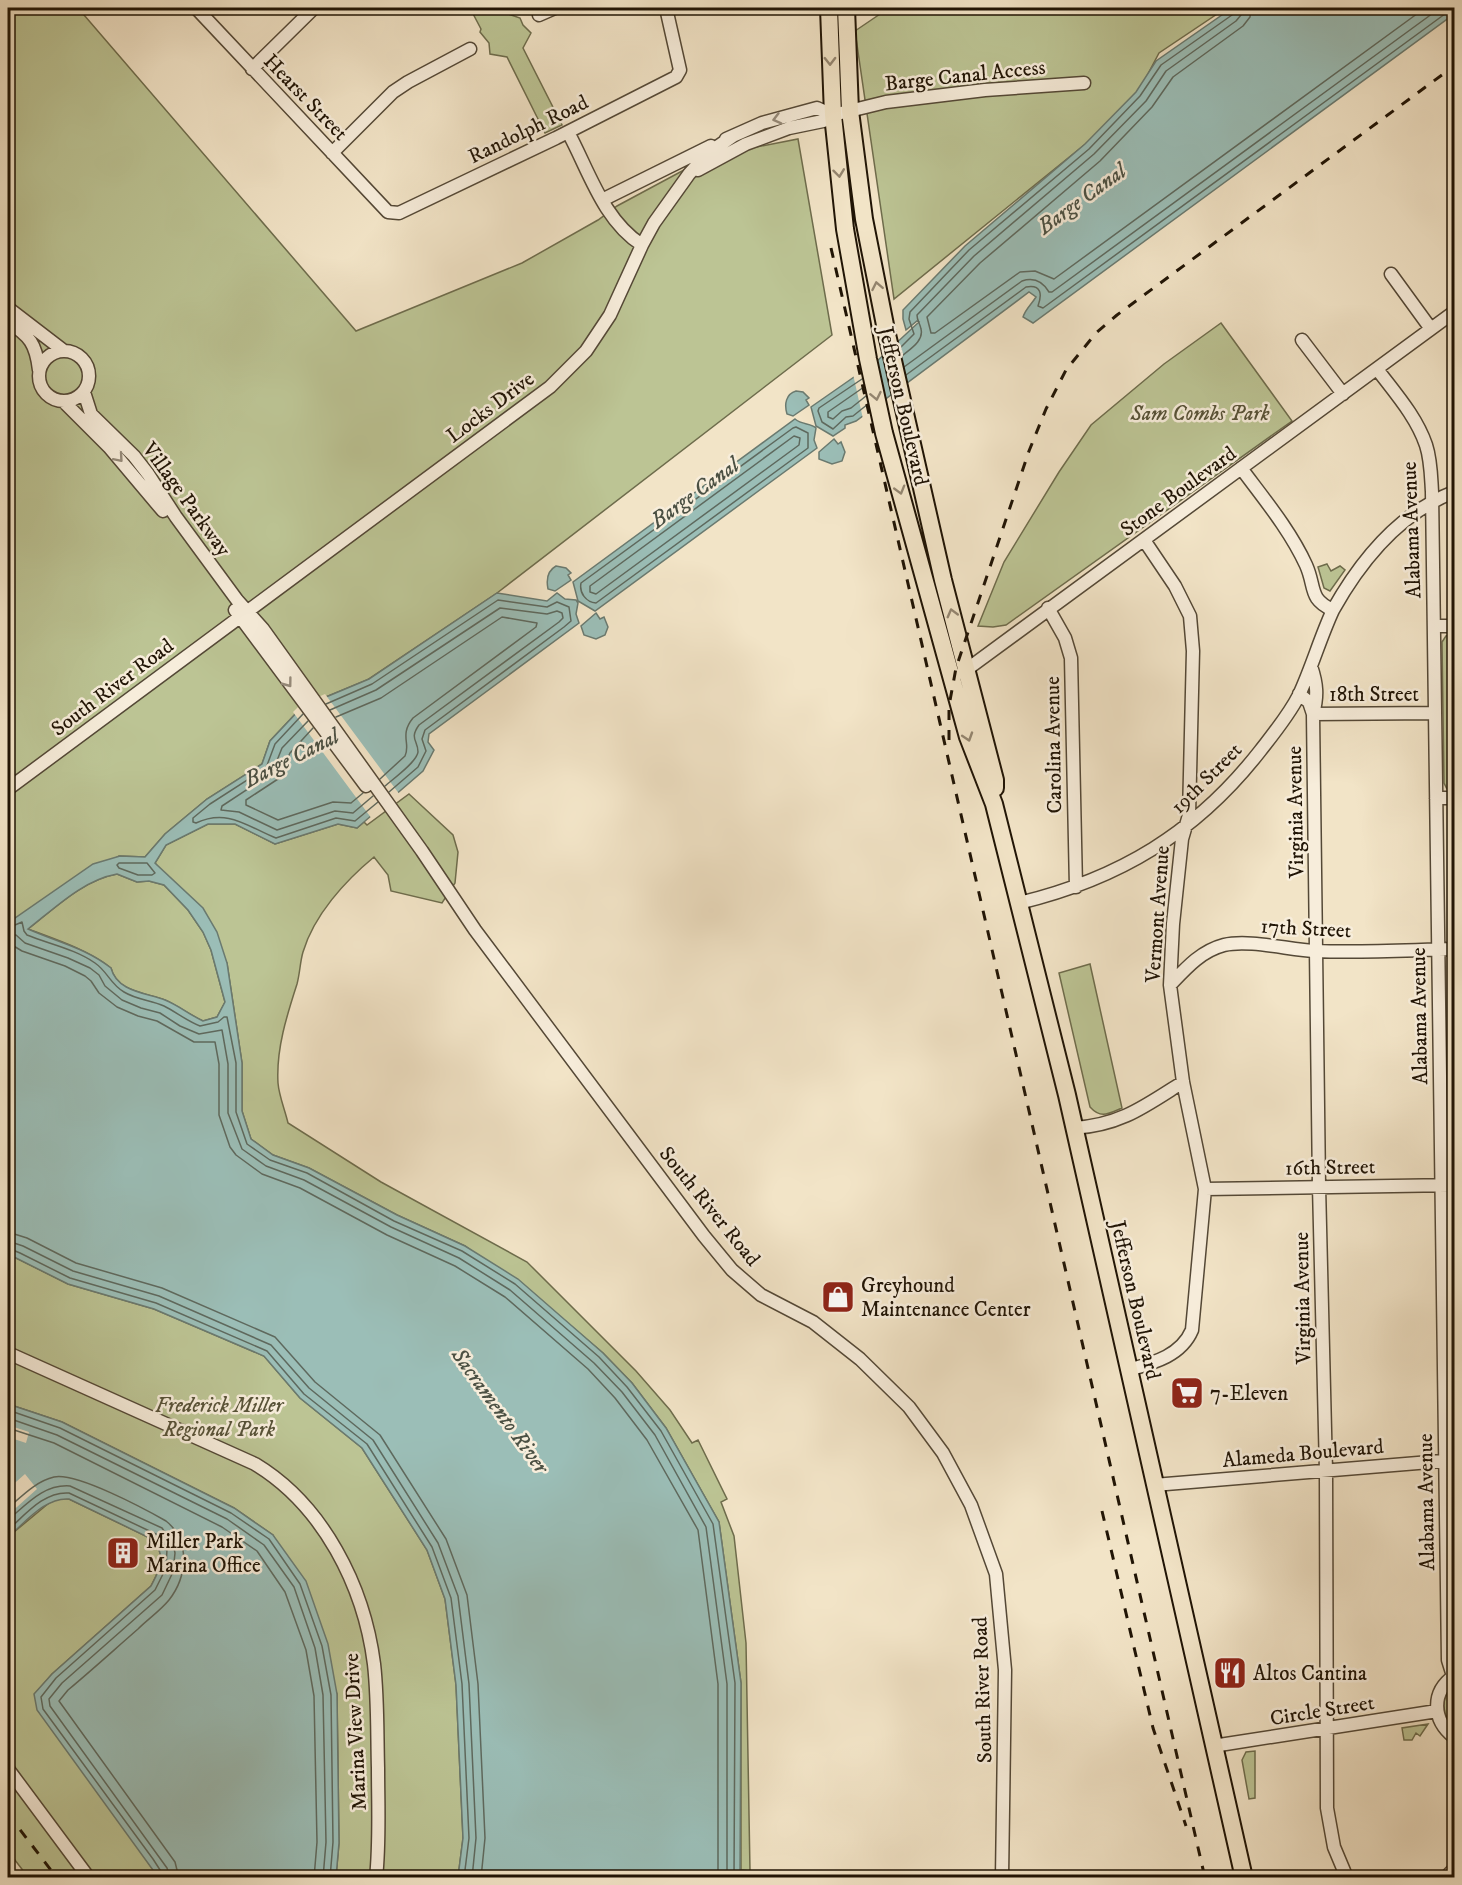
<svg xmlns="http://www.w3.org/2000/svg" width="1462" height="1885" viewBox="0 0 1462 1885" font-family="'IM FELL DW Pica',serif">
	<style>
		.green { fill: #bcc494; stroke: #6e6c4c; stroke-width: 1.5 }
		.water { fill: #9bbeb7; stroke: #6a7a70; stroke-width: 1.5; fill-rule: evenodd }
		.pier { fill: #f2e4c7 }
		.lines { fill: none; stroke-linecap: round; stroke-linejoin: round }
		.shore { stroke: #5e695e; stroke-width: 1.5 }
		.minor-casing { stroke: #544836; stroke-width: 15 }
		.major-casing { stroke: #201405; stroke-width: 20 }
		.minor { stroke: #f7eddb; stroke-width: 12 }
		.major { stroke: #f2e4c7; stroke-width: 16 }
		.rail { stroke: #201405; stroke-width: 3; stroke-dasharray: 10 10; stroke-linecap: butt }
		.oneway { stroke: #948670 }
		.oneway2 { stroke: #968b7b }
		.labels { text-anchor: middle; stroke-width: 5; stroke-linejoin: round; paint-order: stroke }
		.street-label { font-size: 21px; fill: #201405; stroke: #f7eddb }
		.park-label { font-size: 21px; font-style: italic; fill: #575237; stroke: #f7eddb }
		.poi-label { font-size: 21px; fill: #201405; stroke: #f7eddb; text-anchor: start }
		.water-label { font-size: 22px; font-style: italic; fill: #4b5043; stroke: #f7eddb }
	</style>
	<rect width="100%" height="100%" fill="#f2e4c7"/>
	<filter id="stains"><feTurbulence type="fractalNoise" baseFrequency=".00333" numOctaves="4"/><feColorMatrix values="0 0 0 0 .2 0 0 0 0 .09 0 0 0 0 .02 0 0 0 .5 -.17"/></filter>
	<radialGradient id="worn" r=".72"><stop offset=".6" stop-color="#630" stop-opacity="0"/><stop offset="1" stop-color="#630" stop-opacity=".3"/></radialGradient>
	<path class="green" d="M 8,8 L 78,8 L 356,331 L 522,263 L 598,220 L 617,206 L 710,156 L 798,139 L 832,335 L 497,593 L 367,680 L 302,707 L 270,741 L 262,764 L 207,799 L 165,834 L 145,857 L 119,856 L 8,923 Z
		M 470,8 L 491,8 L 520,18 L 523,25 L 531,33 L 523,48 L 562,125 L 545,133 L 507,57 L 490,54 L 489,43 L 480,32 L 481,29 Z
		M 889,8 L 1226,8 L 1159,53 L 1130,108 L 894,299 L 855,31 Z
		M 1221,323 L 1292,421 L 1006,625 L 993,627 L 978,626 L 1004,562 L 1059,472 L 1091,425 L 1164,364 Z
		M 1327,564 L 1331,571 L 1340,566 L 1345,570 L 1330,591 L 1324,588 L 1318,567 Z
		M 1454,634 L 1454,791 L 1447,789 L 1444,783 L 1442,642 L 1446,636 Z
		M 409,794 L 453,835 L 458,852 L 455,883 L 442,903 L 391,891 L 388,875 L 374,857 C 345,881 314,915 303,952 C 300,962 300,973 297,984 C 287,1015 276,1049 278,1083 C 279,1096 285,1110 288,1123 L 381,1182 L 527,1262 L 636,1371 L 670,1410 L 692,1443 L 698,1440 L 727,1499 L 721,1502 L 734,1536 L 746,1643 L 750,1871 L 741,1870 L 741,1683 L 719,1522 L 666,1428 L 632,1383 L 603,1353 L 563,1319 L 465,1246 L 397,1215 L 309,1168 L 273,1155 L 251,1139 L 242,1111 L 242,1063 L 227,963 L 155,863 L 166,845 L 208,824 L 235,824 L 275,844 L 338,824 L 357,828 L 364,822 L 367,825 Z
		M 117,874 L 137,882 L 149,881 L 164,885 L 188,910 L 203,932 L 211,950 L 225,1002 L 217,1017 L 203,1021 C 190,1015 178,1006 165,1000 C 147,993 116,992 111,968 C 86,949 57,940 28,929 C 55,908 83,880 117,874 Z
		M 1090,964 L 1122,1108 C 1108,1114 1101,1119 1090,1107 L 1059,973 Z
		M 8,1254 L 68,1284 L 154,1309 L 264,1356 L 300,1398 L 362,1448 L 427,1550 L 445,1599 L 456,1685 L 463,1838 L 458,1877 L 336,1877 L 339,1843 L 337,1694 L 273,1535 L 234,1508 L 62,1422 L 8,1404 Z
		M 59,1498 L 69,1499 L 154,1540 C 166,1558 161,1567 151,1586 L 52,1674 L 35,1694 L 158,1877 L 28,1877 L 8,1851 L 8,1537 L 49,1503 Z
		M 1454,1684 L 1454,1728 C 1441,1715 1440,1697 1454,1684 Z
		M 1428,1724 L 1420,1736 L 1416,1733 L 1412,1740 L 1404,1740 L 1402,1728 Z
		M 1255,1751 L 1255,1798 L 1249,1799 L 1242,1760 L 1246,1752 Z"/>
	<path class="water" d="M 1232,8 L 1454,8 L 1454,14 L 1033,323 L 1023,317 C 1026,308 1031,305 1036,297 L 1029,292 L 856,421 L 845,425 L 845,428 L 833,436 L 816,426 L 811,407 L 877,361 L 919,322 L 917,321 L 906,330 L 903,319 L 903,310 L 965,246 L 1085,144 L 1136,92 L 1156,61 Z
		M 796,391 L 803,392 L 809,398 L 806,400 L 809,405 L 793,416 L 787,414 C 784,404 786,394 796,391 Z
		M 795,419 C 802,425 811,423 816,428 L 814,440 L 817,448 L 595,611 L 578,601 L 573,582 Z
		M 834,439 L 838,444 L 841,442 L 845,452 L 842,461 L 832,464 L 819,459 L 819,452 Z
		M 556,566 L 566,568 L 571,573 L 568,575 L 571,580 L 555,591 L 548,589 C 546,579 547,571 556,566 Z
		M 497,593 L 547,601 L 557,593 L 565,599 L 576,600 L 578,603 L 576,614 L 579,623 L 429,734 L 428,742 L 434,750 L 423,771 L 357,828 L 338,824 L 275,844 L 235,824 L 208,824 L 166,845 L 155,863 L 203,908 L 217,932 L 227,963 L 242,1063 L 242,1111 L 251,1139 L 273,1155 L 309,1168 L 397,1215 L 465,1246 L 518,1279 L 603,1353 L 632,1383 L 666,1428 L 719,1522 L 741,1683 L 740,1877 L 458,1877 L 463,1838 L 456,1685 L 445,1599 L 427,1550 L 362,1448 L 300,1398 L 264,1356 L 154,1309 L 68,1284 L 8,1254 L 8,923 L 93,864 L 120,856 L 145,857 L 165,834 L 207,799 L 262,764 L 270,741 L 302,707 L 369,679 ZM 117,874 L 137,882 L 149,881 L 164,885 L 188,910 L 203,932 L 211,950 L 225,1002 L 217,1017 L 203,1021 C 190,1015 178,1005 165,1000 C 147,993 117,992 111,968 C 86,948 57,942 28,929 C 55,908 83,880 117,874 Z
		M 596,613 L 600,619 L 604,617 L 608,627 L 605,635 L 596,639 L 584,635 L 581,626 Z
		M 8,1404 L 62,1422 L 234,1508 L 273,1535 L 306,1581 L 328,1644 L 337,1694 L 339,1843 L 336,1877 L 158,1877 L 37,1710 L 34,1694 L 52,1674 L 151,1586 C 161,1567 166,1559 154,1540 L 69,1499 C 45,1497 25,1523 8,1537 Z"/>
	<path class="pier" d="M 875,359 L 885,403 L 863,419 L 853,374 Z
		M 325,694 L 400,795 L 372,819 L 293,712 L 300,705 Z
		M 8,1425 L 29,1432 L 26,1443 L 8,1437 Z
		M 25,1474 L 37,1489 L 8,1515 L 8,1489 Z"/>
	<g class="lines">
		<path class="shore" d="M 1251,8 L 1250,17 L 1243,26 L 1173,77 L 1152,107 L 1100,161 L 980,263 L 927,317 L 931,333 L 935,333 L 1020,272 L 1035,271 L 1054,279 L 1425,8
			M 900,348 L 914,334 L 909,319 L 910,312 L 969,250 L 1089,149 L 1140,96 L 1161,65 L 1232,15 L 1234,8
			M 902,356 C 910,349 924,341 921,329 C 920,323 917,321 917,315 L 974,256 L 1094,154 L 1146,101 L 1166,71 L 1236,21 L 1241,15 L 1242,8
			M 904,367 L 1022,281 C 1034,277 1043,282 1049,292 L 1052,292 L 1440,8
			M 906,375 L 1026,287 C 1042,284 1042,295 1038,306 L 1043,308 L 1449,11 L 1454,10
			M 862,379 L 819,408 L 818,411 L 822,422 L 833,429 L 846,417 L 853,416 L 868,404
			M 864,387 L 828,412 L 828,417 L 833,419 L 842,411 L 851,408 L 866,396
			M 796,427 L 808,433 L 808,448 L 596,603 C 586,602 579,593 581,583 L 793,428 Z
			M 794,436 L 800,438 L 799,445 L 596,594 L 590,592 L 590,586 Z
			M 326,704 L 372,684 L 498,600 L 547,607 L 557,602 L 569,607 L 571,621 L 564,627 L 425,730 L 422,739 L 426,751 L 418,767 L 389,792
			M 330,710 L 376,690 L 500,608 L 547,614 L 557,611 L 562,613 L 563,618 L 559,622 L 419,725 C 409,739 418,740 418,752 C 417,762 393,779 385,786
			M 303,714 L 275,744 L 266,768 L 210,804 L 193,818 L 193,822 L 196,823 C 228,808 248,827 276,838 L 336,818 L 355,821 L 378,802
			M 336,717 L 381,698 L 502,617 L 537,623 L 536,627 L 413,718 C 399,735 411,744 405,756 L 380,779
			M 308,721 L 282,748 L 272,773 L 222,806 L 221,810 L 239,812 L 277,830 L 335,811 L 353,813 L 373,796
			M 313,728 L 290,753 L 278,779 L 246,800 L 246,805 L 278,820 L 333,802 L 351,803 L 363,793
			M 119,863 L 147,863 L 155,873 L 152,875 L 138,875 L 119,868 L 117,865 Z
			M 8,928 L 22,922 L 24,931 L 27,935 C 49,944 75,949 95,963 C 108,972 110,984 124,992 C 137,1000 151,1000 164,1006 C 176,1012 187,1021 200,1026 L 218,1022 L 224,1017 L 227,1017 L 236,1063 L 236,1112 L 247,1144 L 270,1160 L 307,1173 L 394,1221 L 462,1251 L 515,1284 L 599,1357 L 627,1387 L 661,1431 L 713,1524 L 735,1683 L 734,1878
			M 8,935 L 16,935 L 25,943 L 68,958 L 90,968 L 99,975 L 105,986 L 122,1000 L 141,1008 L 160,1013 L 180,1026 L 199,1034 L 222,1030 L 228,1064 L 228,1113 L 242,1149 L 266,1166 L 304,1180 L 391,1227 L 459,1258 L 510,1290 L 594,1363 L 622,1392 L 655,1435 L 706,1527 L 727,1684 L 727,1878
			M 8,944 L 12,945 L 22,951 L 65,966 L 85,976 L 91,981 L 99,993 L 117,1007 L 138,1016 L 157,1021 L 194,1042 L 215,1042 L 219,1064 L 219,1115 L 230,1147 L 236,1155 L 262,1174 L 300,1188 L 387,1235 L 455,1266 L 505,1297 L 588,1369 L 615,1398 L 647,1440 L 698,1530 L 718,1684 L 718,1878
			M 8,1232 L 27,1238 L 76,1263 L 162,1288 L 275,1337 L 315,1382 L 380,1435 L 446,1539 L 467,1595 L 478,1684 L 485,1838 L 481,1878
			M 8,1241 L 23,1246 L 73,1271 L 159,1296 L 271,1345 L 309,1388 L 373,1440 L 438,1543 L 458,1596 L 469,1684 L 476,1838 L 472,1878
			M 8,1248 L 20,1253 L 70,1278 L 156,1303 L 267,1351 L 304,1394 L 367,1444 L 432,1547 L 451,1598 L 462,1684 L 469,1838 L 464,1878
			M 8,1410 L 60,1428 L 231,1513 L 269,1539 L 300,1584 L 322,1646 L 331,1695 L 333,1842 L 330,1878
			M 8,1418 L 57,1435 L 227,1519 L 264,1545 L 294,1587 L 315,1648 L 323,1695 L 326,1842 L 323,1878
			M 8,1428 L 54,1443 L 222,1527 L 257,1551 L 285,1592 L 306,1650 L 314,1696 L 317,1842 L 314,1878
			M 8,1508 C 21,1497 36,1481 54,1477 C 76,1472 145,1509 166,1521 C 191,1541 187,1577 169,1600 C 160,1611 148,1619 138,1629 C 115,1649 92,1670 68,1690 L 59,1701 L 175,1862 L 179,1878
			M 8,1520 C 27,1504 44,1484 70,1486 L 162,1528 L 173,1544 L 175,1553 L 173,1572 L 162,1595 L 62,1683 L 49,1699 L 50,1706 L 167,1868 L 170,1878
			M 8,1530 C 25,1515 44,1491 69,1493 L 158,1535 L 167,1549 L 166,1568 L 155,1590 L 56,1678 L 41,1697 L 43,1709 L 153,1859 L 162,1873 L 162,1878"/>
		<g class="minor-casing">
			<path id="minor" d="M 196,8 L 388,212 L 399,213 L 556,138 L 676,77 L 680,70 L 666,8
				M 539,15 L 555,8
				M 252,69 L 314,8
				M 568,132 C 589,171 603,220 642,245
				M 726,139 L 762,123 L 817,108 L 833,115
				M 332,153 L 393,92 L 408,82 L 470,49
				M 698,170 L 746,144 L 789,128 L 823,121 L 833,115 L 886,102 L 985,90 L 1084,83
				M 602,200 L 711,146
				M 1391,274 L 1431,329
				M 8,308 L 64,351
				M 8,322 C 30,336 36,344 39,370
				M 1302,340 L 1343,394
				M39 376a25 25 0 1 1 50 0a25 25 0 1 1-50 0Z
				M 1377,369 C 1395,393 1416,416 1426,445 C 1431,460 1431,476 1432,492 L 1448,1660 L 1453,1676
				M 84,392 L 91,414 L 134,456 L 148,474 L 176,517 L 237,600 L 263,629 L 422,851 L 475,930 L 704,1236 L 732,1270 L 761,1295 L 813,1322 L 860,1359 L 909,1407 L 943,1453 L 971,1505 L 996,1574 L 1005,1670 L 1002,1878
				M 63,401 L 109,447 L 163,511
				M 1048,608 L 1065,638 L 1071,658 L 1076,887
				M 235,610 L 366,786
				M 1333,610 C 1361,560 1399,513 1454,492
				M 1434,626 L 1454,626
				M 1311,666 C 1317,684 1318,696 1313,714 L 1435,713
				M 962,673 L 1454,312
				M 1299,694 L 1309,702 L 1313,714 L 1319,1186 L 1326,1471 L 1327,1808 L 1334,1847 L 1347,1878
				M 8,789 L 550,387 L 586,351 L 610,315 L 642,245 L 654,223 L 689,174 L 707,154 L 733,136
				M 1436,798 L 1454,798
				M 1019,903 C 1119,879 1196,833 1260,751 C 1274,733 1289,715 1299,695 C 1312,667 1320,638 1333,610 C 1308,599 1316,587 1306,565 C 1290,530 1264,499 1241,468
				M 1170,985 C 1186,968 1201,951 1224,945 C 1249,939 1290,950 1316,951 C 1362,953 1409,950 1454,949
				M 1074,1128 C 1121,1125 1145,1106 1183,1082
				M 1205,1189 L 1454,1185
				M 8,1353 L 255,1464 C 323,1505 364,1586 374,1664 C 378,1699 377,1734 378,1768 C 378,1805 380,1841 376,1878
				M 1128,1370 C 1153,1363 1181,1356 1192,1330 L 1205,1189 L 1183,1082 L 1170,985 L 1173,924 L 1182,839 L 1189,815 L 1193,651 L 1190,616 L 1175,586 L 1144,540
				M 1154,1485 L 1454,1460
				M 1454,1676 C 1431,1692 1432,1720 1454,1737
				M 1213,1746 L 1437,1711
				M 8,1769 L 89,1878
				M 1445,1878 L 1454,1869"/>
		</g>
		<g class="major-casing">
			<path id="major" d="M 829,8 L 833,115 L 845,229 L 868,359 L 884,433 L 968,737 L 994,804 L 1067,1095 L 1244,1878
				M 846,8 L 850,111 L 864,219 L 886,330 L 943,580 L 995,780 L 995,788"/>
		</g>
		<use href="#minor" class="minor"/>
		<use href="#major" class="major"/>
		<path class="rail" d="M 831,248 L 1205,1878
			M 949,740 L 949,706 L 956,668 L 1029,451 L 1046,409 L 1066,370 L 1096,333 L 1117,315 L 1454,66
			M 1102,1511 L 1153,1728 L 1186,1826
			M 8,1814 L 57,1878"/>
	</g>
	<defs><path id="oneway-chevron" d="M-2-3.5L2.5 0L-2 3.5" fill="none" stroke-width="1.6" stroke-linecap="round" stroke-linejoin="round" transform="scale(1.5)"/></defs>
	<g class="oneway">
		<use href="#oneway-chevron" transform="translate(830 61) rotate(89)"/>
		<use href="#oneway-chevron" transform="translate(839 173) rotate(83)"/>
		<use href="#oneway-chevron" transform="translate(877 286) rotate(-101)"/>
		<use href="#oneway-chevron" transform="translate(876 396) rotate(78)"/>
		<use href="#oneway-chevron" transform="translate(900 490) rotate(74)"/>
		<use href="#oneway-chevron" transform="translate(952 613) rotate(-105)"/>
		<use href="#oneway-chevron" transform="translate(968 737) rotate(72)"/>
	</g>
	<g class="oneway2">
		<use href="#oneway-chevron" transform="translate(777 119) rotate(165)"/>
		<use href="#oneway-chevron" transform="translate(119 458) rotate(49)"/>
		<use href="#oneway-chevron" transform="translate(288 683) rotate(53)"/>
	</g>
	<defs>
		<g id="shop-square" transform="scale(1.725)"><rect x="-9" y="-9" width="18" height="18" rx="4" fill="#8f2418" stroke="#f7eddb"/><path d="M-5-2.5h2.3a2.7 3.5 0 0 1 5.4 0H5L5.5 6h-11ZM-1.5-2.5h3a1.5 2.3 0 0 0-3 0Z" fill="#fff"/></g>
		<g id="supermarket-square" transform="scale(1.725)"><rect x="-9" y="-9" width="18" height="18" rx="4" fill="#8f2418" stroke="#f7eddb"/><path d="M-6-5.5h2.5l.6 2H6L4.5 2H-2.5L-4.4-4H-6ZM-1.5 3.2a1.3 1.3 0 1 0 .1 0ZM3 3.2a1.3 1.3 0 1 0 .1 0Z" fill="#fff"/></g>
		<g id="building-square" transform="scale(1.725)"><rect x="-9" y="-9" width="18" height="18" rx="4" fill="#8f2418" stroke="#f7eddb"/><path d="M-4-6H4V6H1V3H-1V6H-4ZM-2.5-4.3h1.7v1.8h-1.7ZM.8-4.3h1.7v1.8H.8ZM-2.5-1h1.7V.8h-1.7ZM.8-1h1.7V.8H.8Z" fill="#fff"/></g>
		<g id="restaurant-square" transform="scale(1.725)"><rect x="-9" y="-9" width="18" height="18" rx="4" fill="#8f2418" stroke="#f7eddb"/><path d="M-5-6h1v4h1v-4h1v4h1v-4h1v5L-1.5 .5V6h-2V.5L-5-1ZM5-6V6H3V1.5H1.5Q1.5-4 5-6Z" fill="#fff"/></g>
	</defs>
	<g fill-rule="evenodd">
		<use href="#shop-square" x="838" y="1297"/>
		<use href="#supermarket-square" x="1187" y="1393"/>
		<use href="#building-square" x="123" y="1553"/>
		<use href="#restaurant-square" x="1230" y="1673"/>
	</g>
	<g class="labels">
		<g class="street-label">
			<text transform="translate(965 75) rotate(-6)" y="7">Barge Canal Access</text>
			<text transform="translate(306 97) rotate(46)" y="7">Hearst Street</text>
			<text transform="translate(528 129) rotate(-26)" y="7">Randolph Road</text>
			<text transform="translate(904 406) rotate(77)" y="7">Jefferson Boulevard</text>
			<text transform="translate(490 407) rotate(-37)" y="7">Locks Drive</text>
			<text transform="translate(1178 491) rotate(-36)" y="7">Stone Boulevard</text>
			<text transform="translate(187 499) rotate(54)" y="7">Village Parkway</text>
			<text transform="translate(1411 530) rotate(-92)" y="7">Alabama Avenue</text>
			<text transform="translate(112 687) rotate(-37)" y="7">South River Road</text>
			<text x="1374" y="701">18th Street</text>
			<text transform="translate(1053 745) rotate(-91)" y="7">Carolina Avenue</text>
			<text transform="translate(1206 778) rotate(-45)" y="7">19th Street</text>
			<text transform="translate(1295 812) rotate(-91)" y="7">Virginia Avenue</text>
			<text transform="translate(1157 914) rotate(-86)" y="7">Vermont Avenue</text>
			<text transform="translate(1306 928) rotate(3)" y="7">17th Street</text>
			<text transform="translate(1419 1016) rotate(-91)" y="7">Alabama Avenue</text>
			<text transform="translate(1330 1167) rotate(-1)" y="7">16th Street</text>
			<text transform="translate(710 1206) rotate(51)" y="7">South River Road</text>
			<text transform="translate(1302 1298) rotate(-91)" y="7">Virginia Avenue</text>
			<text transform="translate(1136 1300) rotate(77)" y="7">Jefferson Boulevard</text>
			<text transform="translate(1303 1453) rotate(-5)" y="7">Alameda Boulevard</text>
			<text transform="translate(1426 1502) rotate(-91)" y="7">Alabama Avenue</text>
			<text transform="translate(982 1690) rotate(-92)" y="7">South River Road</text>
			<text transform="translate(1322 1710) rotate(-9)" y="7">Circle Street</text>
			<text transform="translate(355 1732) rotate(-93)" y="7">Marina View Drive</text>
		</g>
		<g class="park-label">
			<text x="1200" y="420">Sam Combs Park</text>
			<text x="219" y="1412">Frederick Miller<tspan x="219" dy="24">Regional Park</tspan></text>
		</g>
		<g class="poi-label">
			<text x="861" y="1292">Greyhound<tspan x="861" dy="24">Maintenance Center</tspan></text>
			<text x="1210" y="1400">7-Eleven</text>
			<text x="146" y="1548">Miller Park<tspan x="146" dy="24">Marina Office</tspan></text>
			<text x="1253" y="1680">Altos Cantina</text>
		</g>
		<g class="water-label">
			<text transform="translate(1081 198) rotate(-36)" y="8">Barge Canal</text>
			<text transform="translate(694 492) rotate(-36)" y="8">Barge Canal</text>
			<text transform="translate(291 757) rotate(-27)" y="8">Barge Canal</text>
			<text transform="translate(501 1410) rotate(54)" y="8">Sacramento River</text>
		</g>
	</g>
	<rect width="1462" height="1885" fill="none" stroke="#f2e4c7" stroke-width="30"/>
	<rect x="9" y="9" width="1444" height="1867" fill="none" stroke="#201405" stroke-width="3"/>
	<rect x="15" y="15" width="1432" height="1855" fill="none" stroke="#201405" stroke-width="1.5"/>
	<rect width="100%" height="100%" filter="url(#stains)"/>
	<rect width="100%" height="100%" fill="url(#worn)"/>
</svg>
